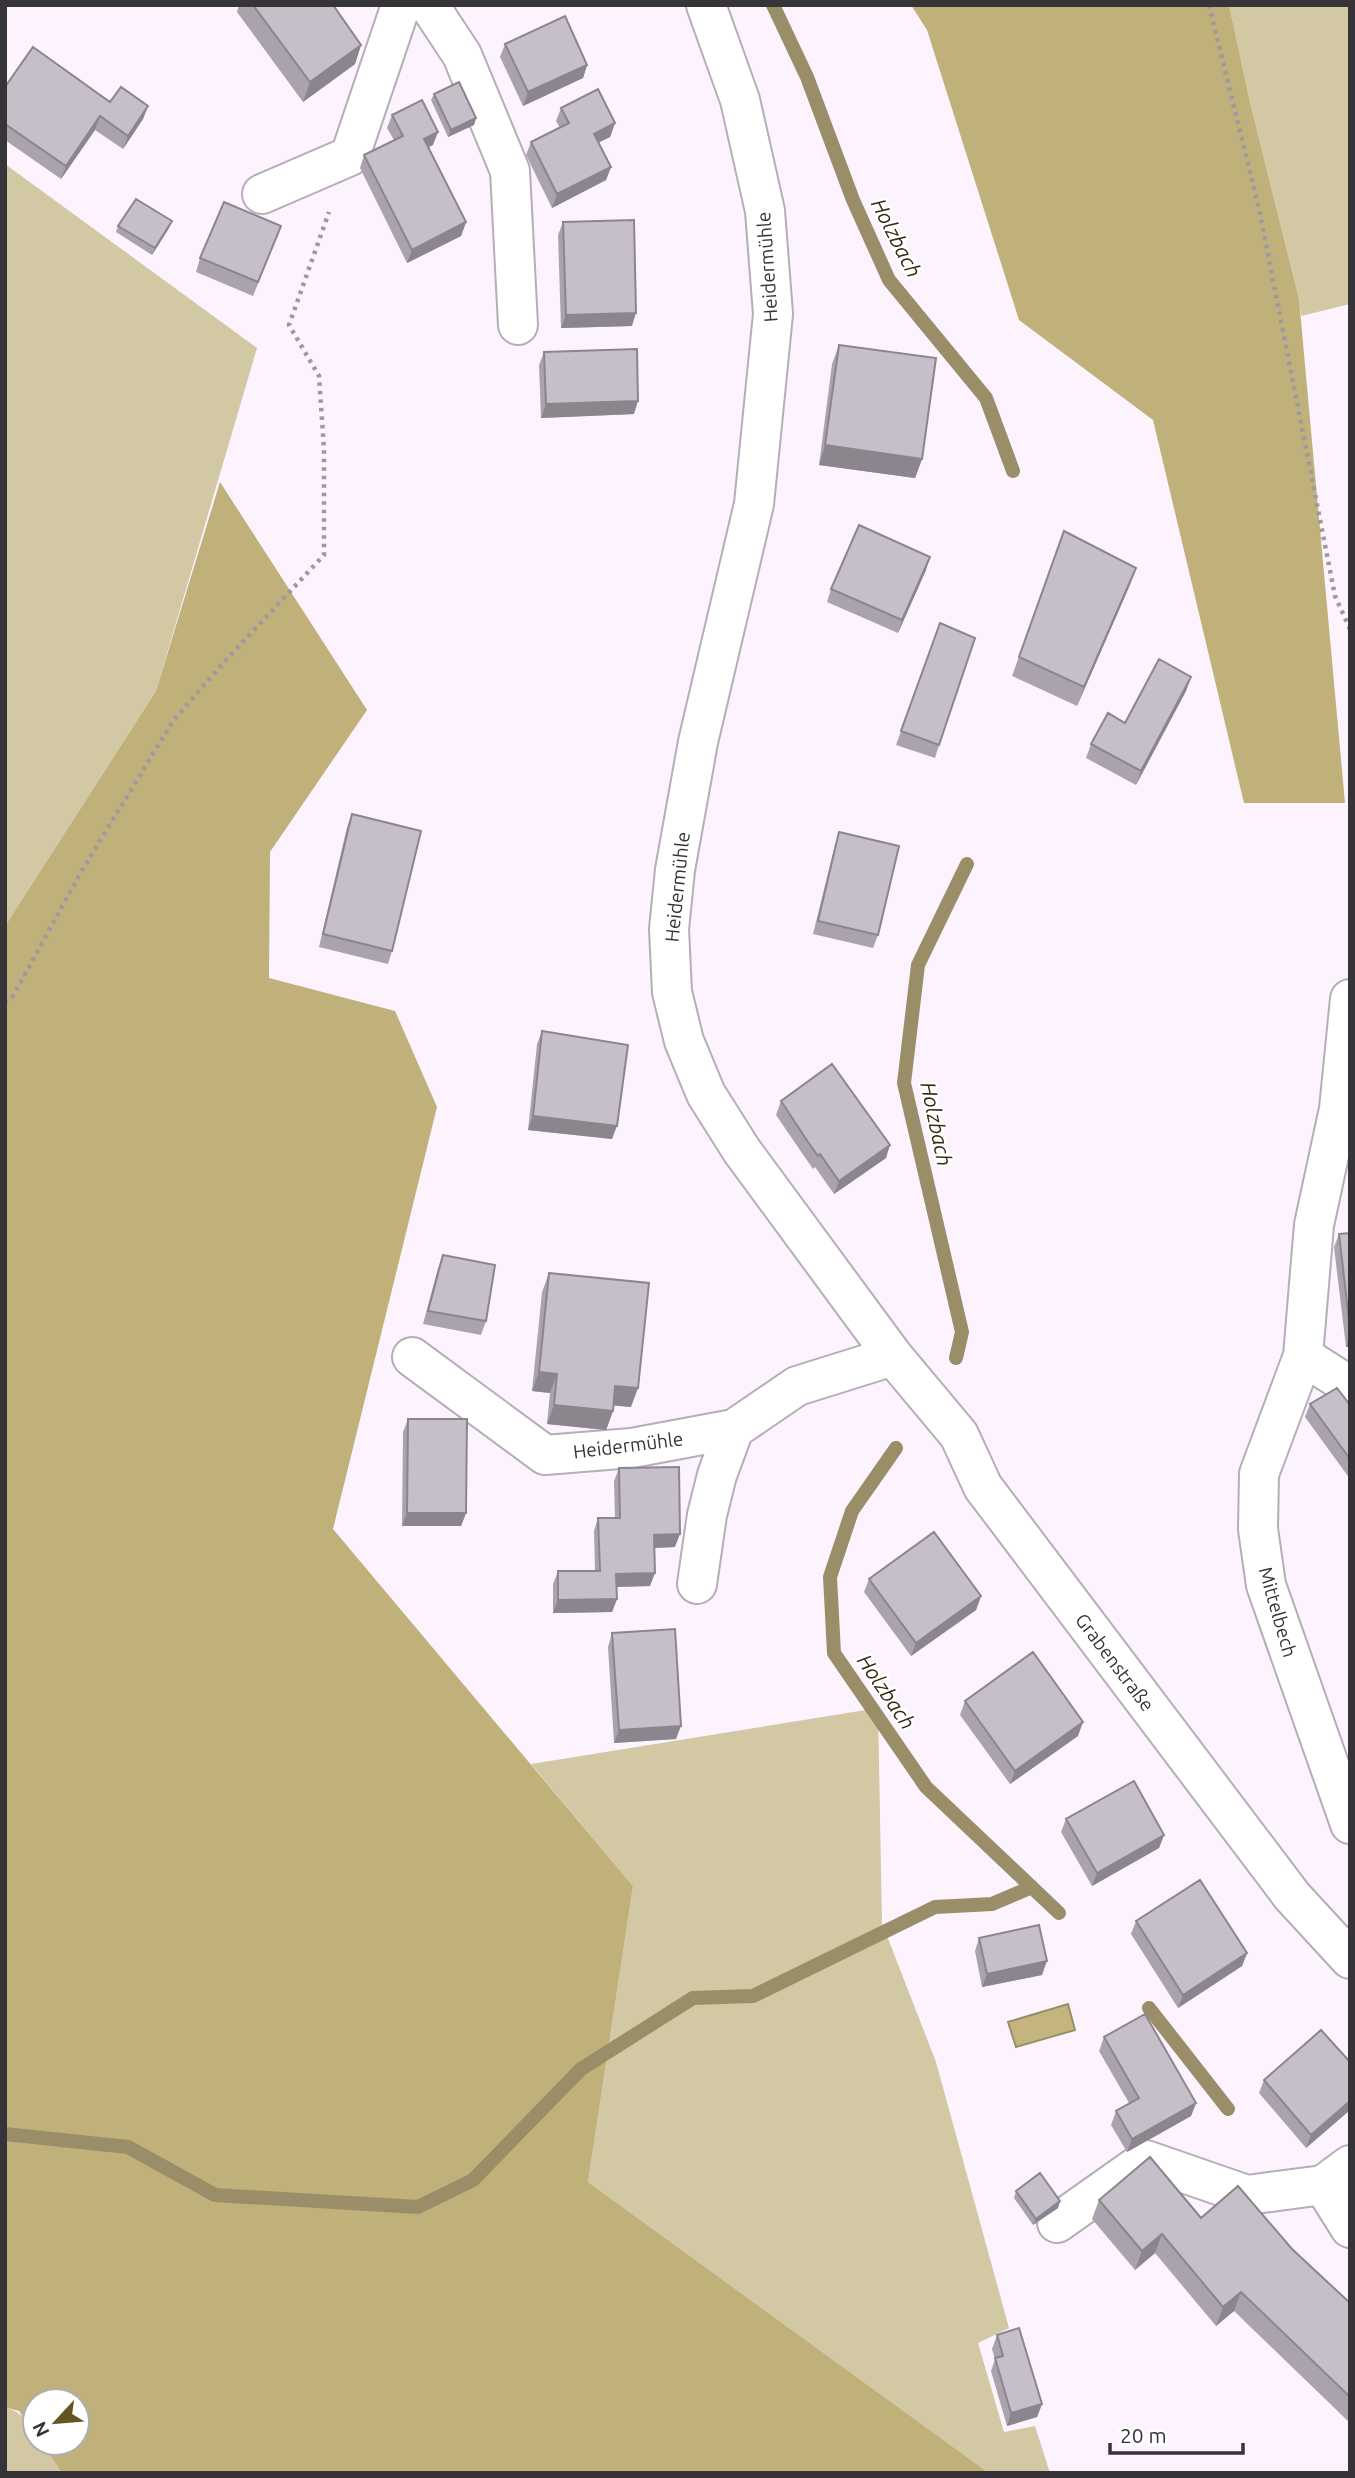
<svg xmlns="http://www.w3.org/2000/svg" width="1355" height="2478" viewBox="0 0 1355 2478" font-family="Ubuntu,sans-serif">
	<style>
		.green { fill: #d2c8a4 }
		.forest { fill: #c0b079 }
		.water { fill: #c4b47d; stroke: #9a8e69; stroke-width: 2 }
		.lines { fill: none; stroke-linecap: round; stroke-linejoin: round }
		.stream { stroke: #9a8e69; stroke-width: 14 }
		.minor-casing { stroke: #b5adb8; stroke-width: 42 }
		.path { stroke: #9e98a0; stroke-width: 4.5; stroke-dasharray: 3.5 5; stroke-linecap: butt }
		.minor { stroke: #fff; stroke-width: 38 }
		.wall { fill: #aaa3ad }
		.shaded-wall { fill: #8b858d }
		.building { fill: #c6bec9; stroke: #8b858d; stroke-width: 2 }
		.labels { text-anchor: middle; stroke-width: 5; stroke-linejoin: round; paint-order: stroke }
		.street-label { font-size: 19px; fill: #373439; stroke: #fff }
		.water-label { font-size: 21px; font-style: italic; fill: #322a11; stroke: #fff }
	</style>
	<rect width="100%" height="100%" fill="#fcf3ff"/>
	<path class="green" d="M 1229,5 L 1350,5 L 1350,304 L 1301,316 L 1299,299 L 1250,102 Z
		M 5,164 L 257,348 L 156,691 L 5,926 Z
		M 878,1708 L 882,1923 L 936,2062 L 1009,2328 L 978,2343 L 1004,2432 L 1035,2426 L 1050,2473 L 989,2473 L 588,2182 L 633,1886 L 531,1764 Z
		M 5,2407 C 22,2412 35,2425 35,2443 L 42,2443 L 62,2473 L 5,2473 Z"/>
	<path class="forest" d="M 911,5 L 1229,5 L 1250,102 L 1299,299 L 1345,803 L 1244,803 L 1153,420 L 1019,320 L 927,30 Z
		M 220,482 L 367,710 L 270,852 L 269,978 L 395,1011 L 437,1107 L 333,1529 L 633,1886 L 588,2182 L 989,2473 L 62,2473 L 42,2443 L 77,2443 L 77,2401 L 35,2401 L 35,2433 L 19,2411 L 5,2407 L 5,926 L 156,691 Z"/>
	<path class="water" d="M 1068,2004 L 1075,2030 L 1016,2047 L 1008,2022 Z"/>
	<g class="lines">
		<path class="stream" d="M 773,5 L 807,77 L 853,200 L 889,280 L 986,398 L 1013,471
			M 956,1358 L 962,1332 L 904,1083 L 918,965 L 967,864
			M 896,1448 L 852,1511 L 830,1577 L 834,1653 L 926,1787 L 1059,1913
			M 1149,2008 L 1228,2109
			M 5,2134 L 128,2147 L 215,2195 L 418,2207 L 473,2180 L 581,2069 L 693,1998 L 753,1996 L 935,1907 L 992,1904 L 1032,1887"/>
		<g class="minor-casing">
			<path id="minor" d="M 429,5 L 462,55 L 510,171 L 518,325
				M 706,5 L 740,100 L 765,211 L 773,314 L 754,504 L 698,742 L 675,870 L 669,929 L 672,992 L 684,1041 L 706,1094 L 742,1151 L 893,1356 L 959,1435 L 983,1487 L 1292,1896 L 1350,1959
				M 262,194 L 350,156 L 401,5
				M 1350,999 L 1339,1109 L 1314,1225 L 1303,1356 L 1350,1386
				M 1303,1356 L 1259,1474 L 1258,1529 L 1266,1585 L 1350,1824
				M 412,1357 L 545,1455 L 632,1448 L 734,1429 L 797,1386 L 893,1356
				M 697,1584 L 707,1515 L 717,1475 L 734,1429
				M 1350,2165 L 1323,2185 L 1350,2228
				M 1057,2223 L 1146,2160 L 1247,2195 L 1323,2185"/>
		</g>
		<path class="path" d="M 1209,5 L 1259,209 L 1335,596 L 1350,629
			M 5,1003 L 13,996 L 81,872 L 173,721 L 225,661 L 324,555 L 324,449 L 319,376 L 289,325 L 329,212"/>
		<use href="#minor" class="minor"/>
	</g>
	<path class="wall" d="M 239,5 L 333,5 L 361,45 L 355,64 L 303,102 L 237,12 Z
		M 505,44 L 587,65 L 583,78 L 523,106 L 500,57 Z
		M 5,87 L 110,102 L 148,106 L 143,119 L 123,149 L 95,130 L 61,179 L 5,140 Z
		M 434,94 L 476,118 L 474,125 L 448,137 L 431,100 Z
		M 561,108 L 615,123 L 610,137 L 598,143 L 611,167 L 606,180 L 552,208 L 526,155 L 531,142 L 560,128 L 556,121 Z
		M 392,115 L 433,145 L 428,147 L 466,222 L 461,236 L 407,263 L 360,168 L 364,155 L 394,140 L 387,128 Z
		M 563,222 L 632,326 L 561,328 L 558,235 Z
		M 118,226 L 169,228 L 152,255 L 116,232 Z
		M 276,239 L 253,296 L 196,272 L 200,258 Z
		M 839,345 L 922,459 L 915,478 L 819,465 L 832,364 Z
		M 544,352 L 634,414 L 541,418 L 539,365 Z
		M 1064,531 L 1136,568 L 1129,587 L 1077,706 L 1012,676 Z
		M 926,570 L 898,633 L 827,602 L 831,589 Z
		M 940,623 L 939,745 L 935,758 L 896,745 Z
		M 1191,677 L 1186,691 L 1136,785 L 1086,758 L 1091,744 L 1125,723 Z
		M 352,814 L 392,951 L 388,964 L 319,947 L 347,827 Z
		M 839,832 L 878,935 L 873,948 L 813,934 L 835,845 Z
		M 542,1031 L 612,1139 L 528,1130 L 537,1044 Z
		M 781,1101 L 886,1158 L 834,1194 L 815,1167 L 813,1169 L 804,1156 L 776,1115 Z
		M 1350,1233 L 1350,1347 L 1346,1347 L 1334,1247 L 1339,1234 Z
		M 443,1255 L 486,1321 L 481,1335 L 423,1324 L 438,1268 Z
		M 549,1273 L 631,1407 L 613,1405 L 613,1411 L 606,1430 L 547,1424 L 550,1393 L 532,1391 L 542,1292 Z
		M 1310,1404 L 1350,1405 L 1350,1479 L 1305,1417 Z
		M 408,1419 L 466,1513 L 461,1526 L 402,1526 L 403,1432 Z
		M 619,1468 L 675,1547 L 655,1548 L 650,1586 L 617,1587 L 617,1599 L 612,1612 L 553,1613 L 553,1584 L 558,1571 L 595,1571 L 594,1531 L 598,1518 L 615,1518 L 614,1481 Z
		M 869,1579 L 981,1596 L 976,1610 L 911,1656 L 864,1592 Z
		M 612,1633 L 676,1739 L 614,1743 L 608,1647 Z
		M 965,1701 L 1078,1736 L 1010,1784 L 960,1715 Z
		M 1066,1819 L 1164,1835 L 1159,1848 L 1092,1886 L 1061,1832 Z
		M 1136,1921 L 1247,1953 L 1242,1966 L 1178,2008 L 1131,1934 Z
		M 979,1938 L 1042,1975 L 982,1987 L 975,1951 Z
		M 1104,2037 L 1196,2103 L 1191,2116 L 1127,2152 L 1111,2125 L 1116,2111 L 1129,2103 L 1099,2051 Z
		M 1350,2062 L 1350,2110 L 1306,2148 L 1259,2093 L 1264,2080 Z
		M 1016,2191 L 1060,2201 L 1058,2208 L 1033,2225 L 1014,2198 Z
		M 1099,2200 L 1201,2218 L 1292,2249 L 1350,2303 L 1350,2423 L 1234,2311 L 1216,2326 L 1155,2253 L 1135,2270 L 1092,2219 Z
		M 997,2335 L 1042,2404 L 1037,2417 L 1007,2426 L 991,2371 L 995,2359 L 992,2349 Z"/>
	<path class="shaded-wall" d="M 361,45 L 355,64 L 303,102 L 310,82 Z
		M 587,65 L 583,78 L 523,106 L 528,92 Z
		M 148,106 L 143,119 L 123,149 L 128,136 Z
		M 100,116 L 95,130 L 61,179 L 66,166 Z
		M 476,118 L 474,125 L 448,137 L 451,130 Z
		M 615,123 L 610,137 L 589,147 L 594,134 Z
		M 438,132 L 433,145 L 419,152 L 424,139 Z
		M 611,167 L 606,180 L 552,208 L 557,194 Z
		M 172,221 L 169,228 L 152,255 L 155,248 Z
		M 466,222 L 461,236 L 407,263 L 412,250 Z
		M 636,313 L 632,326 L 561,328 L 566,315 Z
		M 638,401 L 634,414 L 541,418 L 546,404 Z
		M 825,445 L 922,459 L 915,478 L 819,465 Z
		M 930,557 L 926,570 L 898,633 L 902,620 Z
		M 1136,568 L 1129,587 L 1077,706 L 1084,687 Z
		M 1191,677 L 1186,691 L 1136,785 L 1141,771 Z
		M 533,1116 L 617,1126 L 612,1139 L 528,1130 Z
		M 890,1145 L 886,1158 L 834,1194 L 839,1181 Z
		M 1350,1336 L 1350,1347 L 1346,1347 Z
		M 539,1372 L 557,1374 L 550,1393 L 532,1391 Z
		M 615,1386 L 638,1388 L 631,1407 L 608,1405 Z
		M 554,1405 L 613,1411 L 606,1430 L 547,1424 Z
		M 407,1513 L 466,1513 L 461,1526 L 402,1526 Z
		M 680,1534 L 675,1547 L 650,1548 L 654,1535 Z
		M 655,1573 L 650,1586 L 611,1587 L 616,1574 Z
		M 981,1596 L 976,1610 L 911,1656 L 916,1643 Z
		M 617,1599 L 612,1612 L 553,1613 L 558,1600 Z
		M 1083,1722 L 1078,1736 L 1010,1784 L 1015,1771 Z
		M 681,1726 L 676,1739 L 614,1743 L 619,1730 Z
		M 1164,1835 L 1159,1848 L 1092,1886 L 1097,1873 Z
		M 1247,1953 L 1242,1966 L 1178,2008 L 1183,1995 Z
		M 1047,1961 L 1042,1975 L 982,1987 L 987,1974 Z
		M 1350,2101 L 1350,2110 L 1306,2148 L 1311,2135 Z
		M 1196,2103 L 1191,2116 L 1127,2152 L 1132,2139 Z
		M 1060,2201 L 1058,2208 L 1033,2225 L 1036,2219 Z
		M 1162,2234 L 1155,2253 L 1135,2270 L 1142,2251 Z
		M 1241,2292 L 1234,2311 L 1216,2326 L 1223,2307 Z
		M 1042,2404 L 1037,2417 L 1007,2426 L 1011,2413 Z"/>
	<path class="building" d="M 253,5 L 333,5 L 361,45 L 310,82 Z
		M 565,16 L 587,65 L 528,92 L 505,44 Z
		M 33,47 L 110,102 L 121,87 L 148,106 L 128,136 L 100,116 L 66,166 L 5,124 L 5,87 Z
		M 459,82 L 476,118 L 451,130 L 434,94 Z
		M 598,89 L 615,123 L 594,134 L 611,167 L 557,194 L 531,142 L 569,123 L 561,108 Z
		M 422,100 L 438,132 L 424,139 L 466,222 L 412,250 L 364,155 L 403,136 L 392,115 Z
		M 136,199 L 172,221 L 155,248 L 118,226 Z
		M 224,202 L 281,226 L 258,282 L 200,258 Z
		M 634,220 L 636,313 L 566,315 L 563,222 Z
		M 839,345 L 936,358 L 922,459 L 825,445 Z
		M 637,349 L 638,401 L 546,404 L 544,352 Z
		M 859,525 L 930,557 L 902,620 L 831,589 Z
		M 1064,531 L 1136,568 L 1084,687 L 1019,657 Z
		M 940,623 L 975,638 L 939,745 L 901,731 Z
		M 1159,659 L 1191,677 L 1141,771 L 1091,744 L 1108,713 L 1125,723 Z
		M 352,814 L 421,831 L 392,951 L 323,934 Z
		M 839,832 L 899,846 L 878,935 L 818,921 Z
		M 542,1031 L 628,1045 L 617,1126 L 533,1116 Z
		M 832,1064 L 890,1145 L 839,1181 L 820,1154 L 818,1156 L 808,1142 L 781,1101 Z
		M 1350,1233 L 1350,1329 L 1339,1234 Z
		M 443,1255 L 495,1265 L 486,1321 L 428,1311 Z
		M 549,1273 L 649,1283 L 638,1388 L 615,1386 L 613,1411 L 554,1405 L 557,1374 L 539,1372 Z
		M 1337,1388 L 1350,1405 L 1350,1459 L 1310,1404 Z
		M 408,1419 L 467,1419 L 466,1513 L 407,1513 Z
		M 679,1467 L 680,1534 L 654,1535 L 655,1573 L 616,1574 L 617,1599 L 558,1600 L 558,1571 L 600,1571 L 598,1518 L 620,1518 L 619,1468 Z
		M 934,1532 L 981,1596 L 916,1643 L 869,1579 Z
		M 675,1629 L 681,1726 L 619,1730 L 612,1633 Z
		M 1033,1652 L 1083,1722 L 1015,1771 L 965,1701 Z
		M 1134,1781 L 1164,1835 L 1097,1873 L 1066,1819 Z
		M 1200,1880 L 1247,1953 L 1183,1995 L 1136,1921 Z
		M 1039,1925 L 1047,1961 L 987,1974 L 979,1938 Z
		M 1145,2014 L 1196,2103 L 1132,2139 L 1116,2111 L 1139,2098 L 1104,2037 Z
		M 1321,2030 L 1350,2062 L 1350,2101 L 1311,2135 L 1264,2080 Z
		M 1150,2157 L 1201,2218 L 1238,2186 L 1292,2249 L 1350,2303 L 1350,2397 L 1241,2292 L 1223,2307 L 1162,2234 L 1142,2251 L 1099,2200 Z
		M 1040,2173 L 1060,2201 L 1036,2219 L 1016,2191 Z
		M 1019,2328 L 1042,2404 L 1011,2413 L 995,2358 L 1003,2356 L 997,2335 Z"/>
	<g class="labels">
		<g class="street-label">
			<text transform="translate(767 267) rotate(-94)" y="7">Heidermühle</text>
			<text transform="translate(677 887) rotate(-84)" y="7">Heidermühle</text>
			<text transform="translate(628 1445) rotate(-7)" y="7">Heidermühle</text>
			<text transform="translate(1278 1612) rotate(74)" y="7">Mittelbech</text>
			<text transform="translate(1115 1662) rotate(53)" y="7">Grabenstraße</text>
		</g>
		<g class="water-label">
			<text transform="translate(896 238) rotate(63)" y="7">Holzbach</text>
			<text transform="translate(936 1124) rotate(78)" y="7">Holzbach</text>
			<text transform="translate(886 1692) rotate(56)" y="7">Holzbach</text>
		</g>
	</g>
	<rect width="1355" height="2478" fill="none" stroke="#373439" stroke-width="14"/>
	<g transform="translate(56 2422) rotate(244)"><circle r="33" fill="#ffffff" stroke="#afaeb0" stroke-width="2"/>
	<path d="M0-5L12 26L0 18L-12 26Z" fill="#645623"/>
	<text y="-10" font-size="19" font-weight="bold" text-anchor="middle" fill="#373439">N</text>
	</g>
	<path d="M1110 2443v10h133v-10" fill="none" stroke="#373439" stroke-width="3.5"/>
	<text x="1120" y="2443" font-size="21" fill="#373439" stroke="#ffffff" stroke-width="5" paint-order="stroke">20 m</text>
</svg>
